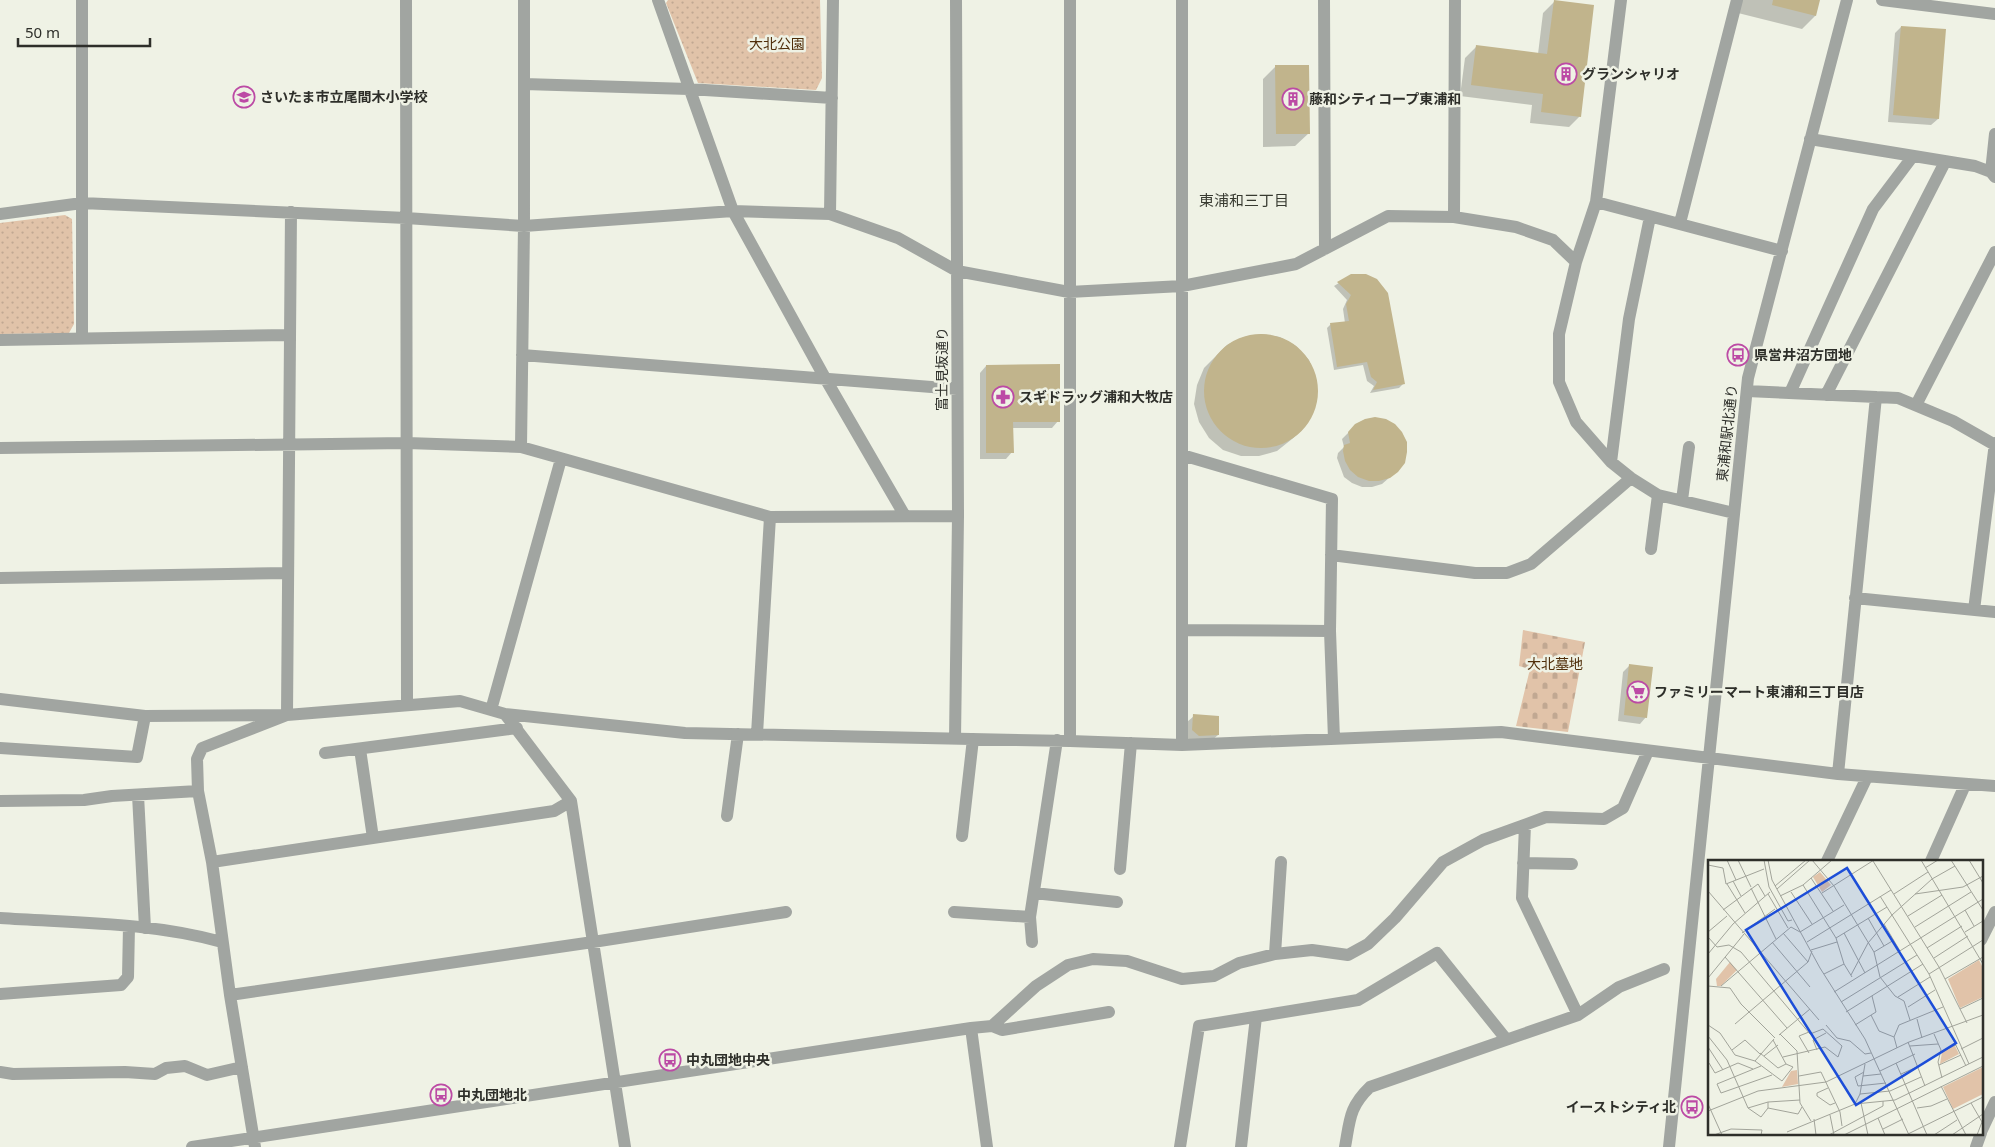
<svg xmlns="http://www.w3.org/2000/svg" width="1995" height="1147" viewBox="0 0 1995 1147" font-family="'Noto Sans','Noto Sans JP',sans-serif">
	<style>
		.cemetery { fill: url(#cemetery-stones) }
		.park { fill: url(#park-dots) }
		.shadow { fill: #0003 }
		.building { fill: #c1b48c }
		.lines { fill: none; stroke-linecap: round; stroke-linejoin: round }
		.minor { stroke: #a1a5a1; stroke-width: 12 }
		.labels { text-anchor: middle; stroke-width: 5; stroke-linejoin: round; paint-order: stroke }
		.park-label { font-size: 14px; fill: #502e0a; stroke: #eff2e5 }
		.poi-label { font-size: 14px; font-weight: bold; fill: #2e2f2a; stroke: #eff2e5; text-anchor: start }
		.street-label { font-size: 14px; fill: #2e2f2a; stroke: #eff2e5 }
		.neighbourhood-label { font-size: 15px; fill: #383b31; stroke: #eff2e5 }
		.inset-road { fill: none; stroke: #a2a49a; stroke-width: 1 }
		.view { fill: #1d4ed8; fill-opacity: 0.15; stroke: #1d4ed8; stroke-width: 2.5 }
		.inset-edge { fill: none; stroke: #2e2f2a; stroke-width: 2.5 }
	</style>
	<defs>
		<pattern id="cemetery-stones" width="16" height="16" patternUnits="userSpaceOnUse" patternTransform="scale(1.25)"><rect width="16" height="16" fill="#e1c3a9"/><path d="M2 7V4a2 2 0 0 1 4 0v3zM10 15v-3a2 2 0 0 1 4 0v3z" fill="#c1a892"/></pattern>
		<pattern id="park-dots" width="8" height="8" patternUnits="userSpaceOnUse" patternTransform="scale(1.25)"><rect width="8" height="8" fill="#e1c3a9"/><path d="M2 2h.1M6 6h.1" fill="none" stroke="#c1a892" stroke-width="1.8" stroke-linecap="round"/></pattern>
	</defs>
	<rect width="100%" height="100%" fill="#eff2e5"/>
	<path class="cemetery" d="M 1523,630 L 1585,642 L 1568,732 L 1516,726 L 1530,669 L 1519,666 Z"/>
	<path class="park" d="M 668,0 L 820,0 L 822,78 L 816,90 L 698,83 L 666,3 Z
		M 65,215 L 72,219 L 74,324 L 69,333 L 0,334 L 0,223 Z"/>
	<path class="shadow" d="M 1737,0 L 1819,0 L 1815,16 L 1802,29 L 1734,12 Z
		M 1554,2 L 1580,116 L 1569,127 L 1530,123 L 1532,105 L 1460,96 L 1465,58 L 1476,47 L 1538,54 L 1543,13 Z
		M 1901,27 L 1938,119 L 1931,125 L 1888,122 L 1895,33 Z
		M 1276,66 L 1309,133 L 1295,146 L 1263,147 L 1263,79 Z
		M 1352,275 L 1403,384 L 1399,388 L 1370,393 L 1374,386 L 1367,381 L 1363,365 L 1334,370 L 1327,328 L 1331,324 L 1345,323 L 1343,309 L 1347,300 L 1334,286 Z
		M 1262,334 L 1280,337 L 1296,346 L 1309,360 L 1316,378 L 1317,396 L 1312,414 L 1302,430 L 1292,439 L 1277,451 L 1259,456 L 1241,456 L 1223,450 L 1209,438 L 1199,422 L 1194,404 L 1197,385 L 1204,368 L 1227,345 L 1244,337 Z
		M 986,366 L 1058,421 L 1052,428 L 1012,428 L 1012,452 L 1006,459 L 980,459 L 980,373 Z
		M 1349,432 L 1397,471 L 1382,484 L 1372,487 L 1362,487 L 1352,483 L 1344,477 L 1337,458 L 1338,453 L 1344,447 L 1342,439 Z
		M 1630,665 L 1646,717 L 1640,724 L 1618,721 L 1623,672 Z
		M 1194,716 L 1218,735 L 1211,741 L 1192,742 L 1186,737 L 1187,722 Z"/>
	<path class="building" d="M 1554,0 L 1594,5 L 1581,117 L 1541,112 L 1543,94 L 1471,85 L 1476,45 L 1547,54 Z
		M 1773,0 L 1820,0 L 1816,16 L 1772,5 Z
		M 1901,26 L 1946,29 L 1939,119 L 1893,115 Z
		M 1275,65 L 1309,65 L 1310,134 L 1276,134 Z
		M 1351,274 L 1366,274 L 1377,279 L 1388,293 L 1405,384 L 1373,390 L 1377,382 L 1371,377 L 1367,362 L 1337,367 L 1330,323 L 1349,321 L 1346,304 L 1351,295 L 1337,282 Z
		M1204 391a57 57 0 1 1 114 0a57 57 0 1 1-114 0Z
		M 1060,364 L 1060,422 L 1013,422 L 1014,453 L 986,453 L 986,365 Z
		M 1375,417 L 1386,419 L 1395,424 L 1402,432 L 1407,442 L 1407,452 L 1405,463 L 1398,472 L 1390,478 L 1379,481 L 1369,481 L 1358,477 L 1350,470 L 1345,461 L 1343,451 L 1344,445 L 1350,443 L 1348,432 L 1355,424 L 1365,419 Z
		M 1629,664 L 1653,667 L 1647,718 L 1624,715 Z
		M 1193,714 L 1219,716 L 1219,735 L 1199,736 L 1192,730 Z"/>
	<g class="lines">
		<path class="minor" d="M 406,0 L 407,705
			M 658,0 L 733,211 L 825,378 L 905,516
			M 1070,0 L 1070,741
			M 1324,0 L 1325,249
			M 1621,0 L 1596,202 L 1576,262 L 1559,334 L 1559,382 L 1576,422 L 1611,462 L 1631,478 L 1658,495 L 1734,513
			M 1882,0 L 1995,14
			M 524,84 L 689,89 L 832,98
			M 1810,139 L 1975,166 L 1991,172 L 1995,177
			M 1991,172 L 1995,134
			M 1596,202 L 1782,251
			M 0,214 L 82,203 L 406,218 L 524,226 L 733,211 L 830,214 L 898,238 L 957,271 L 1069,292 L 1182,286 L 1296,264 L 1388,216 L 1454,217 L 1516,227 L 1553,240 L 1576,262
			M 830,214 L 833,0
			M 1454,217 L 1455,0
			M 1680,223 L 1737,0
			M 82,339 L 82,0
			M 0,340 L 290,335
			M 522,355 L 957,389
			M 1747,391 L 1898,398 L 1953,421 L 1995,445
			M 1790,393 L 1873,209 L 1913,156
			M 1826,395 L 1945,162
			M 1916,405 L 1995,252
			M 521,447 L 524,226 L 524,0
			M 0,448 L 407,443 L 521,447 L 770,517 L 958,516
			M 1182,455 L 1332,499 L 1330,631 L 1334,739
			M 1611,462 L 1629,319 L 1650,217
			M 1682,500 L 1689,447
			M 1651,549 L 1658,495
			M 1331,555 L 1475,573 L 1507,573 L 1531,564 L 1631,478
			M 0,578 L 288,573
			M 1855,598 L 1995,612
			M 1974,610 L 1995,443
			M 1182,630 L 1330,631
			M 0,699 L 145,716 L 287,715 L 460,701 L 505,714 L 685,733 L 1070,741 L 1182,745 L 1501,732 L 1838,774 L 1995,786
			M 491,710 L 561,459
			M 505,714 L 571,801 L 625,1147
			M 757,734 L 770,517
			M 955,739 L 958,516 L 956,0
			M 1182,745 L 1182,0
			M 0,748 L 137,757 L 145,716
			M 360,749 L 373,838
			M 325,753 L 517,728
			M 1838,774 L 1876,397
			M 138,795 L 145,928
			M 0,801 L 84,800 L 112,796 L 198,791
			M 727,816 L 738,734
			M 1525,825 L 1522,898 L 1578,1015
			M 962,836 L 973,739
			M 1827,861 L 1867,777
			M 1931,861 L 1965,785
			M 212,862 L 554,811 L 571,801
			M 1523,863 L 1572,864
			M 1120,869 L 1131,743
			M 1034,893 L 1117,902
			M 954,912 L 1030,917
			M 0,918 C 74,923 150,922 222,942
			M 1981,940 L 1995,912
			M 1032,942 L 1030,917 L 1057,740
			M 1275,954 L 1281,862
			M 0,994 L 121,985 L 128,977 L 129,926
			M 230,995 L 593,942 L 786,912
			M 992,1026 L 1036,986 L 1068,965 L 1093,959 L 1127,961 L 1182,979 L 1214,976 L 1239,963 L 1275,954 L 1312,950 L 1348,955 L 1368,944 L 1395,918 L 1443,862 L 1483,840 L 1546,817 L 1604,819 L 1623,808 L 1648,751
			M 971,1028 L 987,1147
			M 0,1072 L 13,1074 L 125,1072 L 155,1074 L 166,1068 L 185,1066 L 207,1075 L 242,1067
			M 1981,1132 L 1995,1102
			M 192,1147 L 971,1028 L 992,1026 L 1002,1030 L 1109,1012
			M 255,1147 L 230,995 L 212,862 L 198,791 L 197,759 L 202,748 L 287,715 L 291,212
			M 1180,1147 L 1199,1026 L 1358,1000 L 1437,953 L 1506,1039
			M 1241,1147 L 1256,1017
			M 1345,1147 C 1350,1120 1349,1107 1370,1087 L 1578,1015 L 1619,987 L 1664,969
			M 1669,1147 L 1748,378 L 1847,0
			M 1976,1147 L 1981,1133"/>
	</g>
	<defs>
		<g id="building-ring" transform="scale(1.125)"><circle r="9.5" fill="#eff2e5" stroke="#bc4aa5" stroke-width="1.5"/><path d="M-4-6H4V6H1V3H-1V6H-4ZM-2.5-4.3h1.7v1.8h-1.7ZM.8-4.3h1.7v1.8H.8ZM-2.5-1h1.7V.8h-1.7ZM.8-1h1.7V.8H.8Z" fill="#bc4aa5"/></g>
		<g id="school-ring" transform="scale(1.125)"><circle r="9.5" fill="#eff2e5" stroke="#bc4aa5" stroke-width="1.5"/><path d="M0-5L7-2L0 1L-7-2ZM-4 1L0 2.5L4 1V4Q0 6-4 4Z" fill="#bc4aa5"/></g>
		<g id="bus-ring" transform="scale(1.125)"><circle r="9.5" fill="#eff2e5" stroke="#bc4aa5" stroke-width="1.5"/><path d="M-5-6H5V4H4V6H2V4H-2V6H-4V4H-5ZM-3.5-4V0h7V-4ZM-3.5 1.2v1.5H-2V1.2ZM2 1.2v1.5H3.5V1.2Z" fill="#bc4aa5"/></g>
		<g id="pharmacy-ring" transform="scale(1.125)"><circle r="9.5" fill="#eff2e5" stroke="#bc4aa5" stroke-width="1.5"/><path d="M-2-6h4v4h4v4h-4v4h-4v-4h-4v-4h4Z" fill="#bc4aa5"/></g>
		<g id="supermarket-ring" transform="scale(1.125)"><circle r="9.5" fill="#eff2e5" stroke="#bc4aa5" stroke-width="1.5"/><path d="M-6-5.5h2.5l.6 2H6L4.5 2H-2.5L-4.4-4H-6ZM-1.5 3.2a1.3 1.3 0 1 0 .1 0ZM3 3.2a1.3 1.3 0 1 0 .1 0Z" fill="#bc4aa5"/></g>
	</defs>
	<g fill-rule="evenodd">
		<use href="#building-ring" x="1566" y="74"/>
		<use href="#school-ring" x="244" y="97"/>
		<use href="#building-ring" x="1293" y="99"/>
		<use href="#bus-ring" x="1738" y="355"/>
		<use href="#pharmacy-ring" x="1003" y="397"/>
		<use href="#supermarket-ring" x="1638" y="692"/>
		<use href="#bus-ring" x="670" y="1060"/>
		<use href="#bus-ring" x="441" y="1095"/>
		<use href="#bus-ring" x="1692" y="1107"/>
	</g>
	<g class="labels">
		<g class="park-label">
			<text x="777" y="49">大北公園</text>
			<text x="1555" y="669">大北墓地</text>
		</g>
		<g class="poi-label">
			<text x="1582" y="79">グランシャリオ</text>
			<text x="260" y="102">さいたま市立尾間木小学校</text>
			<text x="1309" y="104">藤和シティコープ東浦和</text>
			<text x="1754" y="360">県営井沼方団地</text>
			<text x="1019" y="402">スギドラッグ浦和大牧店</text>
			<text x="1654" y="697">ファミリーマート東浦和三丁目店</text>
			<text x="686" y="1065">中丸団地中央</text>
			<text x="457" y="1100">中丸団地北</text>
			<text x="1676" y="1112" text-anchor="end">イーストシティ北</text>
		</g>
		<g class="street-label">
			<text transform="translate(942 369) rotate(-90)" y="5">富士見坂通り</text>
			<text transform="translate(1727 433) rotate(-84)" y="5">東浦和駅北通り</text>
		</g>
		<g class="neighbourhood-label">
			<text x="1244" y="206">東浦和三丁目</text>
		</g>
	</g>
	<g transform="translate(1708 860)">
		<rect width="275" height="275" fill="#eff2e5"/>
		<path d="M 112,12 L 123,25 L 114,32 L 105,17 ZM 271,100 L 275,108 L 275,137 L 252,148 L 240,119 ZM 22,102 L 29,110 L 13,126 L 9,126 L 8,119 ZM 247,186 L 251,194 L 232,204 L 234,192 ZM 275,207 L 275,234 L 245,249 L 235,227 ZM 89,210 L 90,224 L 74,227 L 83,211 Z" fill="#e1c3a9"/>
		<path class="inset-road" d="M 19,0 L 28,20M 30,0 L 43,27M 56,0 L 61,27 L 80,61 L 84,60M 60,0 L 64,20 L 112,108 L 157,179 L 201,275M 104,0 L 126,26 L 166,92 L 172,117 L 187,136 L 196,141 L 202,160M 213,0 L 275,104M 243,0 L 275,50M 261,0 L 275,23M 165,1 L 231,107 L 259,163M 0,5 L 15,8 L 18,24 L 56,9M 217,8 L 230,0M 103,18 L 125,51M 25,21 L 33,36M 19,24 L 37,53M 95,25 L 128,78 L 136,104 L 144,117M 67,26 L 98,0M 43,28 L 68,79M 69,29 L 102,0M 0,31 L 111,160M 83,32 L 104,64M 114,33 L 166,0M 60,34 L 80,68M 186,34 L 220,12M 207,34 L 255,27 L 275,16M 72,36 L 95,25 L 124,0M 172,36 L 221,114 L 261,204M 15,50 L 50,24 L 57,36M 257,50 L 266,66M 200,56 L 234,35M 160,58 L 176,86M 176,64 L 192,91M 207,67 L 263,32M 0,72 L 19,56M 257,72 L 275,61M 34,73 L 67,49M 75,73 L 100,102M 136,73 L 157,113M 0,77 L 9,87 L 21,85 L 33,92 L 102,174 L 115,169 L 134,186 L 130,197 L 117,187 L 75,197M 128,78 L 179,47M 64,82 L 102,127M 99,82 L 183,30M 219,88 L 254,66M 103,90 L 129,82M 166,92 L 186,80M 0,94 L 25,64 L 62,32M 17,97 L 79,168M 226,98 L 260,76M 116,114 L 136,104M 221,114 L 275,80M 143,115 L 160,83 L 184,55 L 224,19 L 247,6M 0,118 L 36,74M 237,119 L 275,97M 0,126 L 22,128 L 33,144 L 67,178M 13,126 L 83,67 L 92,72 L 136,45M 126,132 L 275,39M 190,137 L 222,117M 133,142 L 209,95M 200,147 L 227,130M 252,149 L 275,138M 138,152 L 215,104M 163,155 L 171,171 L 186,177M 209,159 L 214,178M 27,164 L 100,102 L 104,91M 0,165 L 12,173 L 27,195 L 47,201 L 74,221 L 85,207 L 78,204 L 65,180M 118,165 L 129,178 L 142,181 L 157,194 L 163,193M 147,165 L 168,152 L 164,136M 240,169 L 258,206M 72,174 L 89,191 L 92,243 L 103,261M 226,174 L 233,190 L 230,202 L 234,218M 71,175 L 102,149M 0,176 L 19,200 L 40,248 L 53,257 L 60,248 L 60,242M 200,182 L 217,226M 202,186 L 230,184M 0,187 L 15,210M 189,188 L 186,177 L 191,165 L 235,147M 253,189 L 275,178M 24,190 L 37,180 L 52,194M 109,190 L 105,180 L 118,173M 233,192 L 248,185M 52,193 L 70,208 L 78,204M 101,193 L 91,176 L 101,172M 56,196 L 70,185M 47,201 L 66,179M 1,203 L 7,213 L 30,203 L 45,209M 188,203 L 219,275M 231,205 L 253,195M 53,206 L 9,224 L 13,233 L 64,215M 172,211 L 207,194M 156,212 L 147,217 L 150,226 L 178,223M 193,214 L 209,207M 91,216 L 113,212 L 132,252 L 134,266M 155,216 L 173,214M 233,226 L 258,275M 120,228 L 109,233 L 109,236 L 122,245 L 127,243M 152,234 L 182,231 L 213,217M 153,243 L 160,275M 263,243 L 274,262 L 269,275M 0,244 L 14,275M 147,244 L 152,234 L 157,204M 40,248 L 60,242 L 92,240M 60,248 L 90,254 L 94,247M 209,248 L 223,246 L 239,239M 0,251 L 50,231 L 118,222 L 201,182 L 275,155M 122,255 L 126,275M 170,258 L 177,275M 106,259 L 108,275M 175,269 L 195,259M 79,272 L 147,244 L 187,240 L 275,197M 200,274 L 275,237M 6,275 L 23,269 L 54,270 L 53,275M 121,275 L 175,246 L 175,241M 136,275 L 275,206M 226,275 L 249,260M 244,275 L 275,254"/>
		<path class="view" d="M 139,8 L 248,183 L 148,245 L 38,70 Z"/>
		<rect width="275" height="275" class="inset-edge"/>
	</g>
	<path d="M18 38v8h132v-8" fill="none" stroke="#2e2f2a" stroke-width="2.5"/>
	<text x="25" y="38" font-size="15" fill="#2e2f2a" stroke="#eff2e5" stroke-width="4" paint-order="stroke">50 m</text>
</svg>
